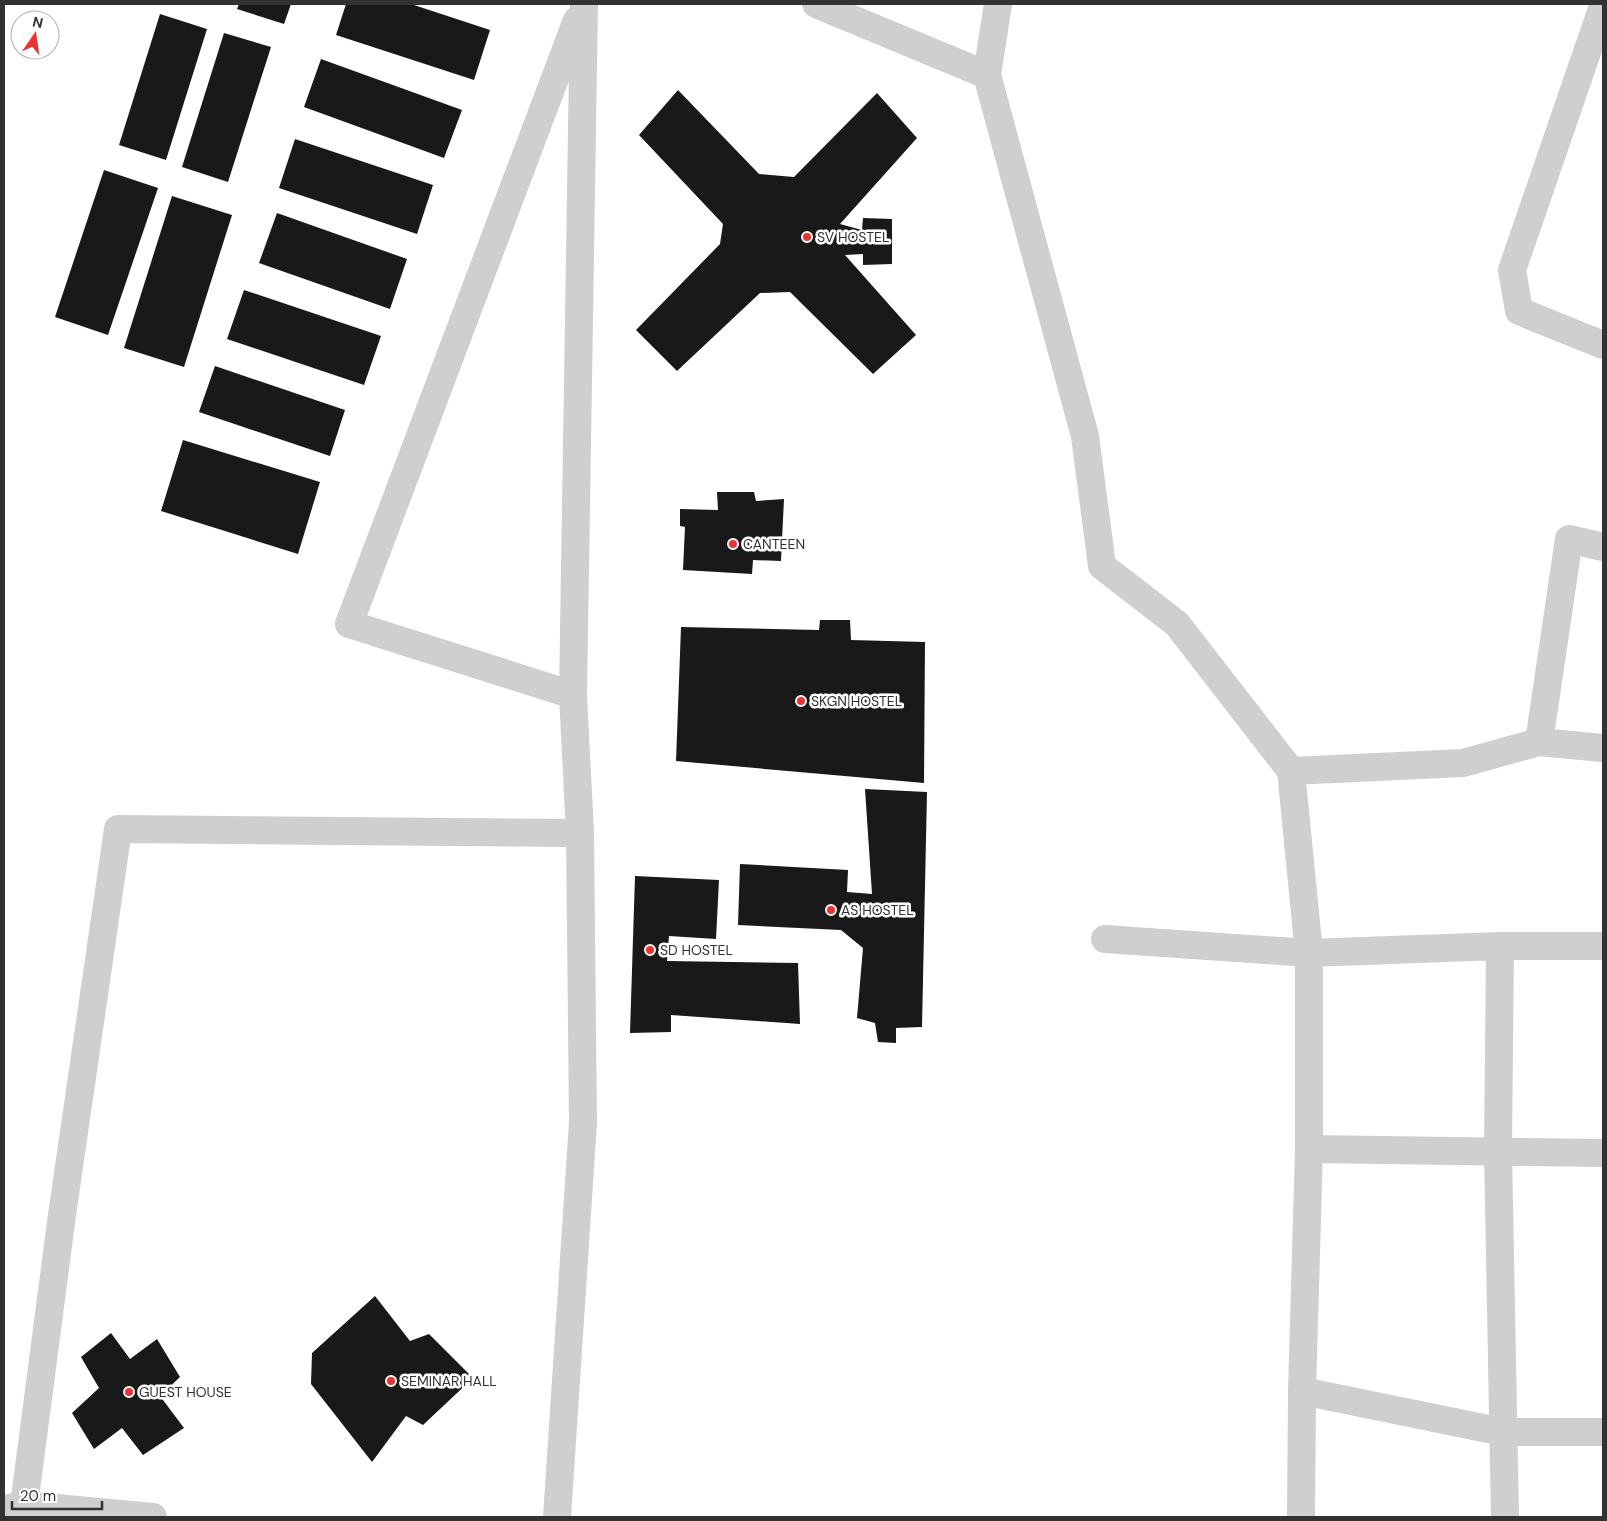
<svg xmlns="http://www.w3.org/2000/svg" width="1607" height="1521" viewBox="0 0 1607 1521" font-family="'DM Sans',sans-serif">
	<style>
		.building { fill: #191919 }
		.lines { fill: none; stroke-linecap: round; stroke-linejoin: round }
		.minor { stroke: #cfcfcf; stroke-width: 28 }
		.poi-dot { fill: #eb3331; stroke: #fff; stroke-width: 2 }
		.labels { text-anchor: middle; stroke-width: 5; stroke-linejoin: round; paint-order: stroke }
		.poi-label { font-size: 14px; fill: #323232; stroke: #fff; text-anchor: start }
	</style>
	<rect width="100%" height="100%" fill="#fff"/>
	<path class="building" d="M 239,4 L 291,4 L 284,24 L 237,9 Z
		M 346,4 L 411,4 L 490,30 L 474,80 L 336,35 Z
		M 160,14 L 207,29 L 166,160 L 119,145 Z
		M 224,33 L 271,47 L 228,182 L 182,167 Z
		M 321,59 L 462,110 L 444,158 L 304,107 Z
		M 678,90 L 759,174 L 794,177 L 877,93 L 917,138 L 840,224 L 862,230 L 863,218 L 892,219 L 892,264 L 863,265 L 863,254 L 845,255 L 916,335 L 873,374 L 790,292 L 760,293 L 677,371 L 636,330 L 720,244 L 723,224 L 639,135 Z
		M 295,139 L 433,185 L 417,234 L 279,188 Z
		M 104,170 L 158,188 L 108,335 L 55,317 Z
		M 172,196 L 232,215 L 184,367 L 124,348 Z
		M 277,213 L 407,259 L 390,309 L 259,263 Z
		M 244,290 L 381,336 L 364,385 L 227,339 Z
		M 215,366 L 345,410 L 330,456 L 199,412 Z
		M 183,440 L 320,482 L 298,554 L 161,511 Z
		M 717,492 L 754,492 L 756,501 L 784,499 L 781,561 L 753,560 L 752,574 L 683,570 L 685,527 L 680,526 L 680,509 L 718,510 Z
		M 820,620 L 850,620 L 851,640 L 925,642 L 924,783 L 676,761 L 681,627 L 819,630 Z
		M 865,789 L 927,792 L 922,1027 L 896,1028 L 896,1043 L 878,1042 L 875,1023 L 857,1018 L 863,948 L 841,930 L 738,925 L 740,864 L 848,870 L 847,892 L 872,894 Z
		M 635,876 L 719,880 L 716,939 L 669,936 L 667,961 L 798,963 L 800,1024 L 671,1015 L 671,1032 L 630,1033 Z
		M 375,1296 L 410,1341 L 429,1334 L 473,1378 L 423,1425 L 406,1416 L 372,1462 L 311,1384 L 312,1353 Z
		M 111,1333 L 130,1359 L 157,1339 L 180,1377 L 160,1396 L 184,1428 L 143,1455 L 122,1428 L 94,1449 L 72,1413 L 99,1388 L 81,1357 Z"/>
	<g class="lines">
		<path class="minor" d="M 816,4 L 987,75 L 998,4
			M 1603,6 L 1512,270 L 1519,311 L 1603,345
			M 987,75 L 1085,436 L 1102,566 L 1177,624 L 1291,771 L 1309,953 L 1309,1149 L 1302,1391 L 1301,1517
			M 573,695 L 349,624 L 577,20
			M 1539,742 L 1569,539 L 1603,547
			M 1291,771 L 1463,763 L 1539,742 L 1603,748
			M 1105,939 L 1309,953 L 1500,946 L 1603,946
			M 1500,946 L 1498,1151 L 1505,1517
			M 1309,1149 L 1603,1153
			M 1302,1391 L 1503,1432 L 1603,1432
			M 24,1505 L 62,1215 L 118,829 L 580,833
			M 4,1509 L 24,1505 L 153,1517
			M 557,1517 L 583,1122 L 580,833 L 573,695 L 584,4"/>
	</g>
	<g class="poi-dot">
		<circle cx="807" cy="237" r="5"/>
		<circle cx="733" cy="544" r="5"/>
		<circle cx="801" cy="701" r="5"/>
		<circle cx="831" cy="910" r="5"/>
		<circle cx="650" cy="950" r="5"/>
		<circle cx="391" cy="1381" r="5"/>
		<circle cx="129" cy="1392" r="5"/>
	</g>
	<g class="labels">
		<g class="poi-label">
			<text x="817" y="242">SV HOSTEL</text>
			<text x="743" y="549">CANTEEN</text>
			<text x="811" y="706">SKGN HOSTEL</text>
			<text x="841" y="915">AS HOSTEL</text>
			<text x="660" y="955">SD HOSTEL</text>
			<text x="401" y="1386">SEMINAR HALL</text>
			<text x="139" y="1397">GUEST HOUSE</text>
		</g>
	</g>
	<rect width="1607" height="1521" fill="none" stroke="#323232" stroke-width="10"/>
	<g transform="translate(35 35) rotate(13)"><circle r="24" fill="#ffffff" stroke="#adadad"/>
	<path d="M0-4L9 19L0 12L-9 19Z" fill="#eb3331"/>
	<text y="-8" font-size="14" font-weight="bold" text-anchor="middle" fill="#323232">N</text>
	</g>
	<path d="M12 1501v8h90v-8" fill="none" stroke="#323232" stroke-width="2.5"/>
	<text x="20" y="1501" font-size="15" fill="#323232" stroke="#ffffff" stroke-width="4" paint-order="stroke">20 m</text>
</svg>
